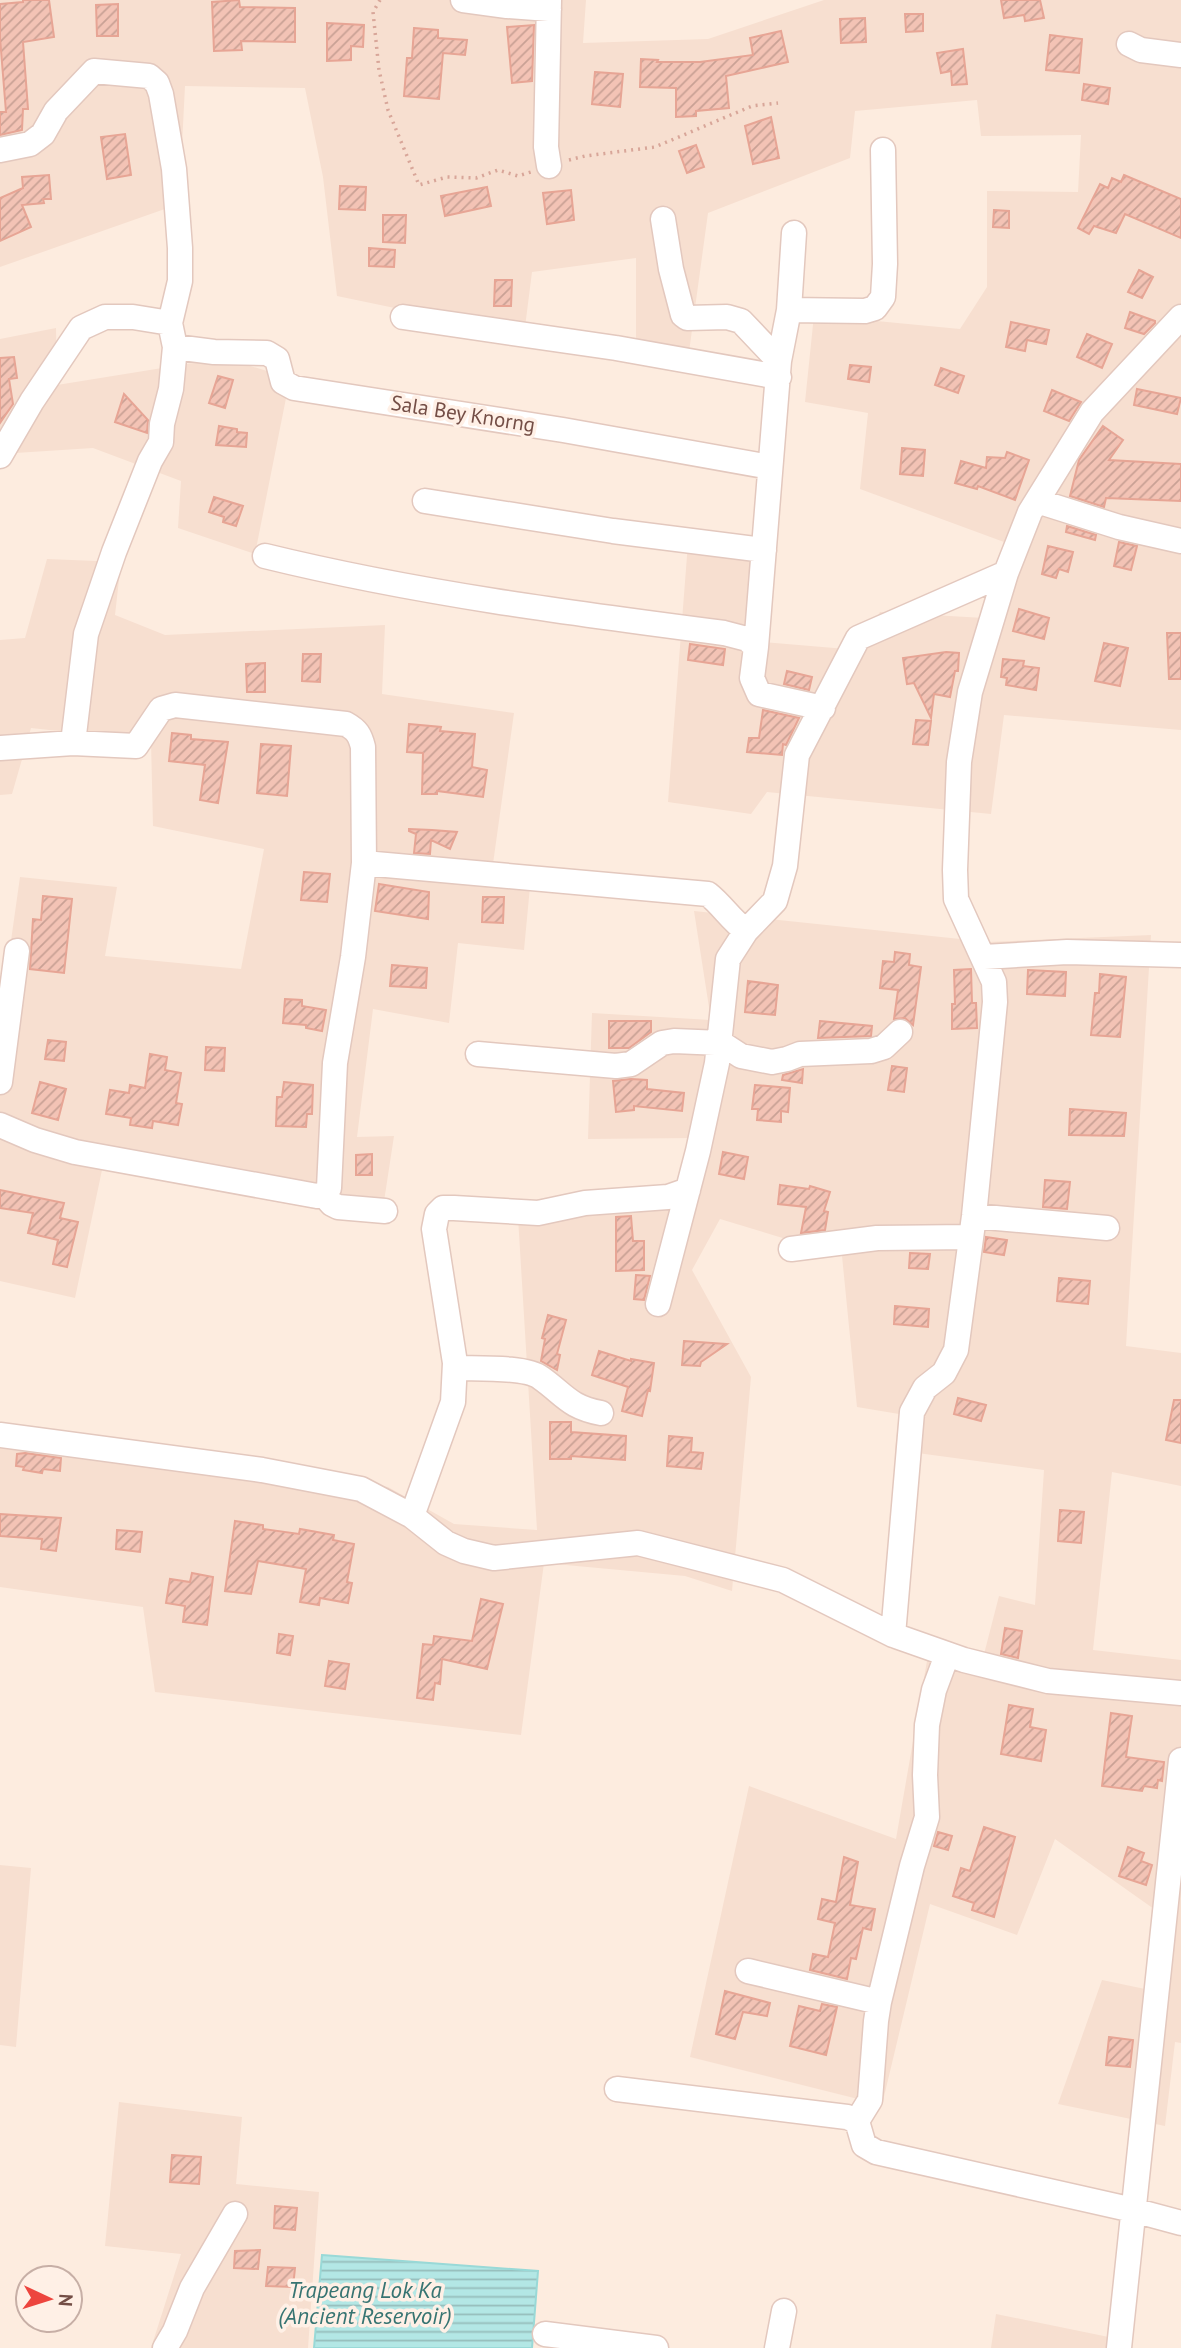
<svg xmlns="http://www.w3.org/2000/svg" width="1181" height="2348" viewBox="0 0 1181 2348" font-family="'PT Sans',sans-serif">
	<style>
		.residential { fill: #f7dfd0 }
		.water { fill: url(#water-rules); stroke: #99d9d7; stroke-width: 2 }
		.building { fill: url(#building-hatch); stroke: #e7a595; stroke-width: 2 }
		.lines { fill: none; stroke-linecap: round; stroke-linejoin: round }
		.minor-casing { stroke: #e3c8be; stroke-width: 27 }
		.path { stroke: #d8a699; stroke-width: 3.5; stroke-dasharray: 2 5; stroke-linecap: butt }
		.minor { stroke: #fff; stroke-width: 24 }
		.labels { text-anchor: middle; stroke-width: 7; stroke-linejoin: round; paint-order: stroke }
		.street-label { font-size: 21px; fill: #744e46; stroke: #fff0e6 }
		.water-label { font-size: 23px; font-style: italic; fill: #377472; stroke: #fff0e6 }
	</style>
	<defs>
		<pattern id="water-rules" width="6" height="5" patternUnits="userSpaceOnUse" patternTransform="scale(1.75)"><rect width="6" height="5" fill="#b3e7e5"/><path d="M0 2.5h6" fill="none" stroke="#96bdbb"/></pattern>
		<pattern id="building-hatch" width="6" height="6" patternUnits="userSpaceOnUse" patternTransform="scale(1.75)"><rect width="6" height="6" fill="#f3c3b5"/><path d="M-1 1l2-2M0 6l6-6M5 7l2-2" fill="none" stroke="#c9a195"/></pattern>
	</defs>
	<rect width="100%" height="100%" fill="#fdecdf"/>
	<path class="residential" d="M 0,0 L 586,0 L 583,43 L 708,39 L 824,0 L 1181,0 L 1181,730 L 1004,715 L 991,814 L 767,792 L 751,814 L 668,802 L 689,530 L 775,544 L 763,642 L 858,650 L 880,612 L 984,618 L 1004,542 L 860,489 L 868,413 L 805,402 L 814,315 L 960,329 L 987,287 L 987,191 L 1078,192 L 1081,135 L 981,136 L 977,100 L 855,111 L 850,158 L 708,213 L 689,352 L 636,344 L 636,258 L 532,272 L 524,335 L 337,296 L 323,177 L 305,88 L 185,86 L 179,204 L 0,267 Z
		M 56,328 L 57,385 L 224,358 L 290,378 L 255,554 L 178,528 L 181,481 L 93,448 L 0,454 L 0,339 Z
		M 47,559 L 121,562 L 115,615 L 165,635 L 385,625 L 382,694 L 514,713 L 492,871 L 531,876 L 524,950 L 458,943 L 449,1023 L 373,1009 L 357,1137 L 394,1136 L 381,1221 L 102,1170 L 75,1298 L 0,1281 L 0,984 L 5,983 L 20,877 L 117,887 L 105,956 L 241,969 L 264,849 L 153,826 L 151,741 L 31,728 L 12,794 L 0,795 L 0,640 L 25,638 Z
		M 694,911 L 989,942 L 1151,935 L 1126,1346 L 1181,1353 L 1181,1486 L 1112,1472 L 1093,1650 L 1181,1660 L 1181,2043 L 1175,2042 L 1165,2126 L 1058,2104 L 1102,1980 L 1145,1989 L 1154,1909 L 1055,1839 L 1017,1935 L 930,1904 L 882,2105 L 690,2057 L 749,1786 L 896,1839 L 931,1638 L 983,1658 L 999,1596 L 1035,1605 L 1044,1470 L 895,1450 L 899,1414 L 857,1407 L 842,1256 L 720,1219 L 692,1270 L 751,1377 L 732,1591 L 685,1576 L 544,1563 L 521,1735 L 155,1692 L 143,1607 L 0,1587 L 0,1424 L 388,1487 L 454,1524 L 537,1530 L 518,1217 L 689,1201 L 693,1138 L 588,1139 L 592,1013 L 711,1020 Z
		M 0,1865 L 31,1868 L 16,2047 L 0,2045 Z
		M 119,2102 L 242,2117 L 236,2184 L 319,2192 L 308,2348 L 151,2348 L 181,2254 L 105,2246 Z
		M 996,2314 L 1133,2342 L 1132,2348 L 991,2348 Z"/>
	<path class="water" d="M 322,2255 L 538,2271 L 532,2348 L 314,2348 Z"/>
	<path class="building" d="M 23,0 L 49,0 L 54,37 L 23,42 L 28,109 L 23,109 L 22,130 L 0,135 L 0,112 L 6,112 L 0,38 L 0,4 L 23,2 Z
		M 239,0 L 240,7 L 295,8 L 295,42 L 241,41 L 242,50 L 214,51 L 212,2 Z
		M 1001,0 L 1040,0 L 1044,18 L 1025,21 L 1024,15 L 1004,18 Z
		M 118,4 L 118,36 L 97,36 L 96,5 Z
		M 905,14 L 923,14 L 923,31 L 906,32 Z
		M 865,18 L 866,42 L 841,43 L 840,19 Z
		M 327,23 L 364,25 L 363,47 L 351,46 L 351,60 L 327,61 Z
		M 534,25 L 532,81 L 512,83 L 507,27 Z
		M 414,28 L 438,30 L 438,38 L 467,40 L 465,55 L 443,53 L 439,99 L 404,96 L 407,58 L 412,58 Z
		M 781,31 L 788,62 L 726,76 L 729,108 L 696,111 L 696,116 L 676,117 L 676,88 L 640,87 L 641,59 L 658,60 L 657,62 L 700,62 L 753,55 L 750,38 Z
		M 1050,35 L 1082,39 L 1079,73 L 1046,70 Z
		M 963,49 L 967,84 L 952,85 L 951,71 L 941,73 L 937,53 Z
		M 595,72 L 623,74 L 620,107 L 592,104 Z
		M 1084,84 L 1110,88 L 1108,104 L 1082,100 Z
		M 771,117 L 779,158 L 753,164 L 745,126 Z
		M 125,134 L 131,175 L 107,179 L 101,137 Z
		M 696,145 L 704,167 L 687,173 L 679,151 Z
		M 49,175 L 51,199 L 43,199 L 44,203 L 22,205 L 31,227 L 0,241 L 0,198 L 23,188 L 22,177 Z
		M 1124,175 L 1181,199 L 1181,238 L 1125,214 L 1116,233 L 1094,226 L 1089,234 L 1078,228 L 1100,184 L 1108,188 L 1112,178 L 1121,182 Z
		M 340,186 L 366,187 L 365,210 L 339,209 Z
		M 487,187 L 491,206 L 445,216 L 441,196 Z
		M 571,190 L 574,220 L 547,224 L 543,193 Z
		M 994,210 L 1009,211 L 1009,228 L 993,227 Z
		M 383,215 L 406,215 L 405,243 L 383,242 Z
		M 369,248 L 395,250 L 394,267 L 369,266 Z
		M 1139,270 L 1153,277 L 1142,298 L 1128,292 Z
		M 495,280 L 512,280 L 511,306 L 494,306 Z
		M 1130,312 L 1155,321 L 1155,323 L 1144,334 L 1125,328 Z
		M 1011,322 L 1049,330 L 1046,344 L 1027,340 L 1025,351 L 1006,347 Z
		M 1087,334 L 1112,344 L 1102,368 L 1077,357 Z
		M 14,357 L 17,378 L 9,379 L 13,404 L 0,423 L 0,358 Z
		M 850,365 L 871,367 L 869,382 L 848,379 Z
		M 941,368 L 964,376 L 958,393 L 935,385 Z
		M 218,376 L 233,380 L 225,408 L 209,403 Z
		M 1137,389 L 1181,398 L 1177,414 L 1134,405 Z
		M 1052,390 L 1081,402 L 1069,421 L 1044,411 Z
		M 124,394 L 148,420 L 147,433 L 115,422 Z
		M 219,426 L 237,429 L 237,432 L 247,433 L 246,447 L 216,445 Z
		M 1103,426 L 1123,440 L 1109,460 L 1181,464 L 1181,501 L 1106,498 L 1104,507 L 1070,496 L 1079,460 Z
		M 902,448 L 925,450 L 923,476 L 900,474 Z
		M 1007,452 L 1029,460 L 1015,500 L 978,486 L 977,489 L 955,483 L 961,461 L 986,468 L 987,457 L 1005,458 Z
		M 214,497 L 243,506 L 236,526 L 223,522 L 224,517 L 209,512 Z
		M 1067,526 L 1096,535 L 1095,540 L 1066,532 Z
		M 1119,542 L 1137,546 L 1131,570 L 1114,566 Z
		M 1048,546 L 1073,552 L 1068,572 L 1059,569 L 1056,578 L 1042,574 Z
		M 1019,609 L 1049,618 L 1044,639 L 1013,631 Z
		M 1167,633 L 1181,633 L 1181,679 L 1169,679 Z
		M 1104,643 L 1128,648 L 1120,686 L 1095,681 Z
		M 690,644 L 725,649 L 723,665 L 688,660 Z
		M 946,652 L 959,653 L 958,671 L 955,671 L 950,697 L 934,694 L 931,718 L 914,683 L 907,684 L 903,658 Z
		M 303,654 L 321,654 L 320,682 L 302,681 Z
		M 1003,659 L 1024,661 L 1023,666 L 1039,668 L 1036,690 L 1006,685 L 1007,678 L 1001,677 Z
		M 265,663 L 265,692 L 247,692 L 246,664 Z
		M 787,671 L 812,677 L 809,690 L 784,684 Z
		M 763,710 L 799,718 L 786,745 L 783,744 L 782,755 L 747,752 L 749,738 L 759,738 Z
		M 916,720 L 931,721 L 928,745 L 913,744 Z
		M 409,724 L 441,727 L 440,731 L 475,734 L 472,767 L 487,770 L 483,797 L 437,791 L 437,794 L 422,794 L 423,753 L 407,752 Z
		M 172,733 L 191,735 L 191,739 L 228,742 L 218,803 L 200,800 L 205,765 L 169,761 Z
		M 261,744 L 291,746 L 287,796 L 257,793 Z
		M 409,829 L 432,830 L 457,832 L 450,849 L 431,840 L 430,854 L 414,853 L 416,834 L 409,831 Z
		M 304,872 L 330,874 L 327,902 L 301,900 Z
		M 379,884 L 429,892 L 428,919 L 375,911 Z
		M 43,896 L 72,899 L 64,973 L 30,969 L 33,919 L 41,920 Z
		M 483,897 L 504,897 L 503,923 L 482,922 Z
		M 895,952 L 910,954 L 909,965 L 921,967 L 913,1025 L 905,1018 L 894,1019 L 898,990 L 880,988 L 883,961 L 894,962 Z
		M 392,965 L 427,968 L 426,988 L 390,986 Z
		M 971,969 L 972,1003 L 976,1003 L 977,1028 L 952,1029 L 952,1004 L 955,1004 L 954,970 Z
		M 1028,970 L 1066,972 L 1065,996 L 1027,994 Z
		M 1100,974 L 1126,977 L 1120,1037 L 1091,1035 L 1095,993 L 1099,993 Z
		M 748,981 L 778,985 L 775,1015 L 745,1012 Z
		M 285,999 L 302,1000 L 302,1006 L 326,1010 L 322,1031 L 306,1028 L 306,1025 L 283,1023 Z
		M 609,1021 L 651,1021 L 651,1032 L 629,1048 L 609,1048 Z
		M 820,1021 L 872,1026 L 871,1036 L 818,1038 Z
		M 48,1040 L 66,1042 L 64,1061 L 45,1059 Z
		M 206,1047 L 225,1048 L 224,1071 L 205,1070 Z
		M 150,1054 L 167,1057 L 165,1070 L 181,1073 L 176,1103 L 182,1104 L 178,1125 L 153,1121 L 152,1128 L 130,1125 L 131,1118 L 106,1114 L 110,1090 L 129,1093 L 130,1085 L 145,1088 Z
		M 892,1066 L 907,1068 L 904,1092 L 888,1090 Z
		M 803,1069 L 802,1083 L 782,1080 L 783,1075 Z
		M 631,1079 L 647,1080 L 647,1089 L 684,1093 L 682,1111 L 634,1106 L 634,1110 L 616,1112 L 613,1081 Z
		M 40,1082 L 66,1089 L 58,1120 L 32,1113 Z
		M 284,1082 L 313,1085 L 312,1114 L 307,1114 L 306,1127 L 276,1126 L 277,1097 L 282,1097 Z
		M 755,1085 L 790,1088 L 788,1112 L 781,1111 L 781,1122 L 757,1120 L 758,1109 L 752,1109 Z
		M 1070,1109 L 1126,1113 L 1124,1136 L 1069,1135 Z
		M 723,1152 L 748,1157 L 744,1179 L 719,1174 Z
		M 372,1154 L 372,1175 L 356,1175 L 356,1155 Z
		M 1045,1180 L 1070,1182 L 1067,1209 L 1043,1207 Z
		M 780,1185 L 809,1189 L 810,1186 L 830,1192 L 824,1211 L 828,1212 L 825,1230 L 801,1233 L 806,1207 L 778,1204 Z
		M 0,1190 L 64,1203 L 60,1218 L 78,1222 L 67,1267 L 53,1264 L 58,1240 L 28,1233 L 33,1213 L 0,1208 Z
		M 631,1216 L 633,1241 L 644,1241 L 644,1270 L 616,1271 L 616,1217 Z
		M 986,1237 L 1007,1240 L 1004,1255 L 984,1252 Z
		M 910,1253 L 930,1254 L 928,1269 L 909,1268 Z
		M 636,1275 L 650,1276 L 644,1300 L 634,1299 Z
		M 1059,1278 L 1090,1281 L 1088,1304 L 1057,1301 Z
		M 895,1306 L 929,1309 L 928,1327 L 894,1324 Z
		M 548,1315 L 566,1320 L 557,1354 L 560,1355 L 557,1370 L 541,1361 L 545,1339 L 542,1338 Z
		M 684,1341 L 727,1344 L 701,1362 L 700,1366 L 682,1365 Z
		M 599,1351 L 631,1361 L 631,1359 L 654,1363 L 650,1391 L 648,1390 L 642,1416 L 622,1411 L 628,1387 L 592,1375 Z
		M 958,1398 L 986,1405 L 981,1421 L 954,1414 Z
		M 1174,1400 L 1181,1400 L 1181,1443 L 1166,1440 Z
		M 550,1422 L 571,1422 L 571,1432 L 626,1436 L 625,1460 L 571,1456 L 571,1459 L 550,1459 Z
		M 669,1436 L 692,1438 L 691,1452 L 703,1453 L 701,1469 L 667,1466 Z
		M 25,1453 L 61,1458 L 60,1471 L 43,1469 L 42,1473 L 23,1470 L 24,1467 L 16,1466 L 17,1454 Z
		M 1060,1510 L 1084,1512 L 1081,1543 L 1058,1541 Z
		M 0,1514 L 61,1518 L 56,1551 L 41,1549 L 42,1539 L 0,1536 Z
		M 235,1521 L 263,1525 L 263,1529 L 299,1534 L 300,1529 L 334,1535 L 333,1540 L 354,1544 L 347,1582 L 352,1583 L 348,1603 L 320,1598 L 319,1605 L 300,1602 L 306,1569 L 258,1561 L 251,1594 L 225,1591 Z
		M 117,1530 L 142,1532 L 140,1552 L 116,1549 Z
		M 192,1573 L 213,1577 L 207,1625 L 183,1622 L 185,1606 L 166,1603 L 170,1579 L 190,1582 Z
		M 481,1599 L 503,1604 L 487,1669 L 442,1659 L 440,1684 L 435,1683 L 433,1700 L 417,1698 L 423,1644 L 433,1645 L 434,1636 L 472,1641 Z
		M 1005,1628 L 1022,1631 L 1018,1658 L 1001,1654 Z
		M 279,1634 L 293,1636 L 290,1655 L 277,1653 Z
		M 329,1661 L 349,1664 L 345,1689 L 325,1686 Z
		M 1009,1705 L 1033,1709 L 1030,1727 L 1046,1730 L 1041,1761 L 1001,1754 Z
		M 1111,1713 L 1132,1716 L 1126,1757 L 1164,1762 L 1162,1781 L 1158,1780 L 1157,1788 L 1144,1786 L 1142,1791 L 1102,1786 Z
		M 984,1827 L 1015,1837 L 994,1917 L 972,1910 L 974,1903 L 953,1896 L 961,1868 L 970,1871 Z
		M 938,1832 L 952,1836 L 948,1850 L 934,1846 Z
		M 1128,1847 L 1144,1853 L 1141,1861 L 1152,1865 L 1146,1885 L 1119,1876 Z
		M 844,1857 L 858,1862 L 850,1905 L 875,1909 L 871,1930 L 863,1928 L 856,1959 L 851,1958 L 847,1979 L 810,1970 L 813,1954 L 828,1957 L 835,1923 L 818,1919 L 822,1899 L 836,1902 Z
		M 725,1991 L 770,2003 L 767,2016 L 743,2012 L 735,2039 L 716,2034 Z
		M 822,2004 L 837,2007 L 826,2055 L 790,2046 L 799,2006 L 820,2011 Z
		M 1109,2037 L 1133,2040 L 1130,2067 L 1106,2065 Z
		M 172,2155 L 201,2157 L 199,2184 L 170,2182 Z
		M 275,2206 L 297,2208 L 295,2230 L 274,2228 Z
		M 260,2250 L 258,2269 L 234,2268 L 235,2251 Z
		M 268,2267 L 295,2268 L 293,2287 L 266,2286 Z"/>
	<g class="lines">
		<g class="minor-casing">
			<path id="minor" d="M 463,0 L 507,6 L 549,9
				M 1129,44 L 1141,50 L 1181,55
				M 0,150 L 30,144 L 43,134 L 56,111 L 94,71 L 149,76 L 157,83 L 161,94 L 174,169 L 180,248 L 180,281 L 170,323 L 175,347 L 171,389 L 162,424 L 161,442 L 150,461 L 114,552 L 86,634 L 73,743
				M 549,166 L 546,147 L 549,0
				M 663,219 L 671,269 L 683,315 L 687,318 L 727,317 L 741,321 L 779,361
				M 789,310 L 794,233
				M 403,317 L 616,348 L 779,377
				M 175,347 L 214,352 L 267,353 L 277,359 L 283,382 L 294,388 L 563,430 L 770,467
				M 0,456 L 32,401 L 81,328 L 105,317 L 133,317 L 170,323
				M 425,501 L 613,531 L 764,550
				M 1037,501 L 1119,527 L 1181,541
				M 265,556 C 416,593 570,613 724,633 L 747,639 L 756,647
				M 823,708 L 759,694 L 752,678 L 756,647 L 779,361 L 789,310 L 865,311 L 875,308 L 883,297 L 885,264 L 883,150
				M 0,748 L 73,743 L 136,746 L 161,709 L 175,705 L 346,724 C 357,730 360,735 363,747 L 364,863 L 353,957 L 335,1063 L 329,1188 L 324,1195
				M 364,863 L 708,894 C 723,906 730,919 746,931
				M 984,957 L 1067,952 L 1181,955
				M 478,1054 L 616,1066 L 631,1064 L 662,1043 L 674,1041 L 721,1043 L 741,1056 L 772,1062 L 787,1059 L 800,1054 L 871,1051 L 884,1047 L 900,1032
				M 0,1082 L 17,951
				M 0,1125 L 35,1140 L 75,1152 L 317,1196 L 324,1195
				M 324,1195 L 332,1204 L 338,1207 L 385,1211
				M 974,1216 L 1107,1228
				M 791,1249 L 877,1238 L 970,1237
				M 658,1304 L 698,1151 L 717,1063 L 728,959 L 746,931 L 775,901 L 785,866 L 797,755 L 858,638 L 1006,573
				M 455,1368 C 475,1369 526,1366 541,1378 C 565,1395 569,1407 601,1413
				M 0,1435 L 262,1470 L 361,1489 L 412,1516 L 446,1543 L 464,1551 L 494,1558 L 638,1543 L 783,1580 L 893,1635 L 964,1660 L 1048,1681 L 1181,1693
				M 412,1516 L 453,1402 L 455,1363 L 434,1229 L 437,1214 L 443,1208 L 454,1208 L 538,1213 L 585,1203 L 668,1197 L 688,1190
				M 893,1635 L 912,1412 L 925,1388 L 944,1373 L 956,1350 L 974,1216 L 995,1002 L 994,982 L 956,899 L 955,870 L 959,762 L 970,692 L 1006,573 L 1030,512 L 1092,412 L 1181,317
				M 748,1971 L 879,2002
				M 617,2089 L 847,2117 L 857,2121 L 864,2145 L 876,2152 L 1133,2210 L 1181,2223
				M 857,2121 L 870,2100 L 876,2021 L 879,2002 L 912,1866 L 927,1817 L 925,1775 L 927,1725 L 934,1690 L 947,1655
				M 545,2334 L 656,2348
				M 165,2348 L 175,2331 L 192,2288 L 235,2214
				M 777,2348 L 784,2311
				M 1119,2348 L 1181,1760"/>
		</g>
		<path class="path" d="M 380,0 L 373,12 L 379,70 L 388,110 L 419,185 L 447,177 L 476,178 L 498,170 L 518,176 L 531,172
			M 569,160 L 585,156 L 655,147 L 752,106 L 778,103"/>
		<use href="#minor" class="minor"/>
	</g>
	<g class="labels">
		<g class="street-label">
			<text transform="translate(463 414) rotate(9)" y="7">Sala Bey Knorng</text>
		</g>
		<g class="water-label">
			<text x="365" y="2298">Trapeang Lok Ka<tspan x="365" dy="26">(Ancient Reservoir)</tspan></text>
		</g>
	</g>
	<g transform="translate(49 2299) rotate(94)"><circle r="33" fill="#fff0e6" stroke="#c7afa6" stroke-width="2"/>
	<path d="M0-5L12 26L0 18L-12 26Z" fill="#ed453e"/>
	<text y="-10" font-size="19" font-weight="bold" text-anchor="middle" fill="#744e46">N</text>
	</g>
</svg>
